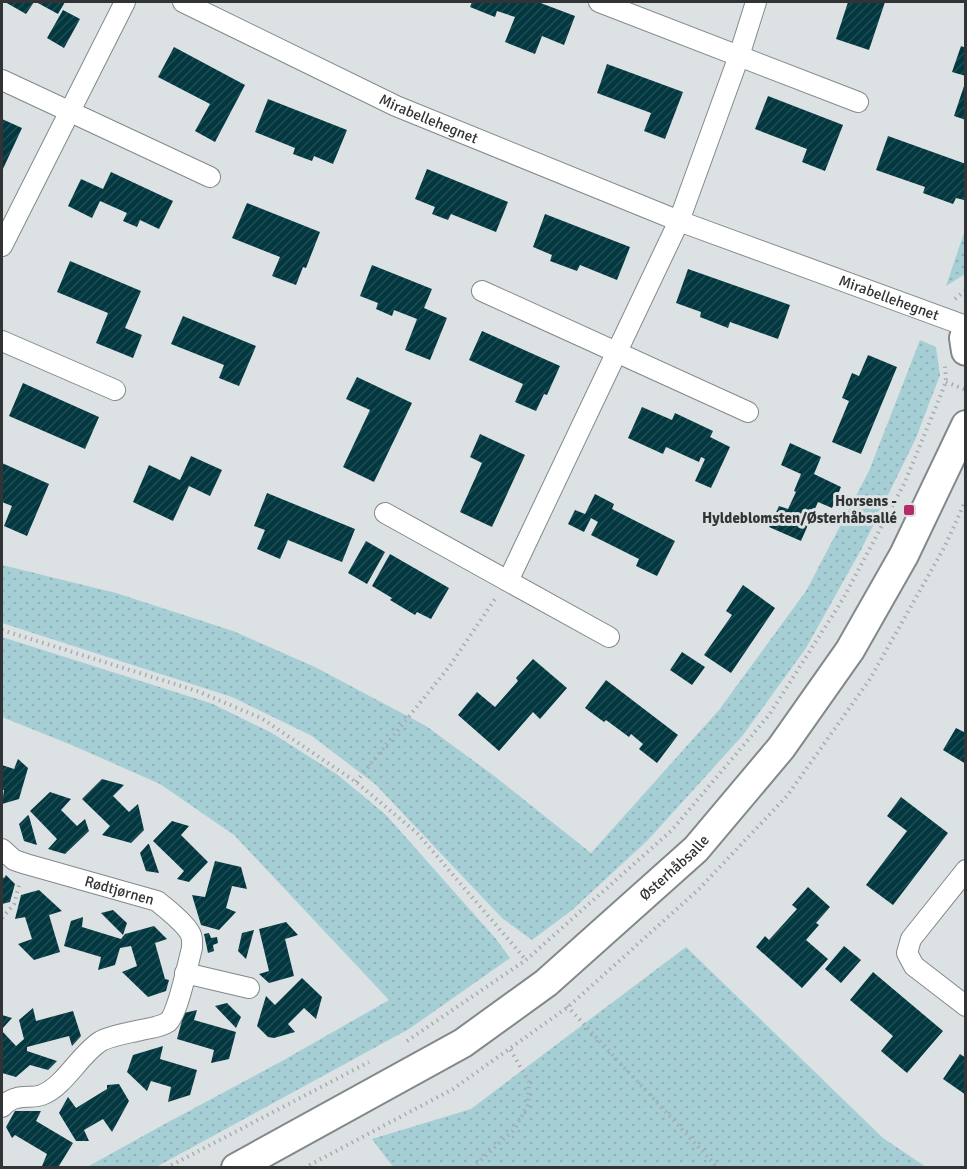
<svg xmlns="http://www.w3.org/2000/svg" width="967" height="1169" viewBox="0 0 967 1169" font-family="Signika,sans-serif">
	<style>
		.grass { fill: url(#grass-dots) }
		.building { fill: url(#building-hatch) }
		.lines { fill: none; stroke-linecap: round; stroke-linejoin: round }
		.street-casing { stroke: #83898a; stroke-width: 22 }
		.secondary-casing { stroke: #83898a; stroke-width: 32 }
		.path { stroke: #a7acad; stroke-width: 4; stroke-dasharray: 1.5 4.5; stroke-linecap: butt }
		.street { stroke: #fff; stroke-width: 20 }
		.secondary { stroke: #fff; stroke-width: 28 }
		.poi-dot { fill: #b72c66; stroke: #dce2e3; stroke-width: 2 }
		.labels { text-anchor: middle; stroke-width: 6; stroke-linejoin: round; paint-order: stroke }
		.street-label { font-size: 15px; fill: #313334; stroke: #dce2e3 }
		.poi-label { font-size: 15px; font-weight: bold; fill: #313334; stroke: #dce2e3; text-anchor: end }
	</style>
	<defs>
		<pattern id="grass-dots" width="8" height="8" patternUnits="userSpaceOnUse" patternTransform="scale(1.5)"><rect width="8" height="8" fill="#a6ced5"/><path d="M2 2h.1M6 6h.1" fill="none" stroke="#8fb1b7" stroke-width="1.8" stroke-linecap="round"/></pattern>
		<pattern id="building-hatch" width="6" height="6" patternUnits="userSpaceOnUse" patternTransform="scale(1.5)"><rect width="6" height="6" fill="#043840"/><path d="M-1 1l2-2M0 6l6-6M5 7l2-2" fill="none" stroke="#204d54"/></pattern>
	</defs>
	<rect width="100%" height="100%" fill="#dce2e3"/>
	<path class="grass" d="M 965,230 L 965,274 L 946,286 Z
		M 920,340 L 936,347 L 940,375 L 916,438 L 862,548 L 806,648 L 743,735 L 648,840 L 571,911 L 532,940 L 502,918 L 375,784 L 312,736 L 232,697 L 2,623 L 2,565 L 116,593 L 233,631 L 315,667 L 426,726 L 493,775 L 591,853 L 719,710 L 806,591 L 869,471 Z
		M 2,637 L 213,704 L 272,733 L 338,775 L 386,815 L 496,939 L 510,958 L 409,1029 L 156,1167 L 87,1167 L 161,1126 L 282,1061 L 389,1000 L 234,835 L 160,784 L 74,746 L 2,717 Z
		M 686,947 L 883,1138 L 926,1167 L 393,1167 L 372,1139 L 471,1109 Z"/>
	<path class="building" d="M 5,2 L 34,2 L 26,14 Z
		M 36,2 L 65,2 L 58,14 Z
		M 472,2 L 538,2 L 575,16 L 564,45 L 542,36 L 535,54 L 505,42 L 515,17 L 497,11 L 495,17 L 470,7 Z
		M 848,2 L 885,2 L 869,50 L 836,39 Z
		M 63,10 L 80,19 L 64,48 L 47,38 Z
		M 961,46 L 966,48 L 966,76 L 952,72 Z
		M 174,47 L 245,85 L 215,142 L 195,131 L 210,104 L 158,77 Z
		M 607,64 L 683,92 L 665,139 L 644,131 L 651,113 L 597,93 Z
		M 965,83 L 966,83 L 966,120 L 954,116 Z
		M 768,96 L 843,125 L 825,171 L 802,162 L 807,149 L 755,129 Z
		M 268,99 L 347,130 L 333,164 L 314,156 L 312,161 L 293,154 L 295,148 L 255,132 Z
		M 2,119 L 22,128 L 2,171 Z
		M 888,136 L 966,164 L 966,195 L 964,200 L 956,198 L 953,204 L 923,193 L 925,187 L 876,170 Z
		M 427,169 L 508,202 L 496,232 L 451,214 L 448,220 L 432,214 L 435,207 L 415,199 Z
		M 111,172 L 173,201 L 159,229 L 140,220 L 137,227 L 123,221 L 127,213 L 100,201 L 92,218 L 68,206 L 81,179 L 103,189 Z
		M 247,203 L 320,232 L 306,268 L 303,267 L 296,285 L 272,276 L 280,257 L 232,238 Z
		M 545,214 L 630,247 L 617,280 L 580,265 L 577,271 L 550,261 L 552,255 L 533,247 Z
		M 70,261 L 141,291 L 125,328 L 142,335 L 133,358 L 96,343 L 108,313 L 57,292 Z
		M 372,265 L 432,289 L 424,308 L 447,318 L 430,360 L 405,350 L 417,319 L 394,310 L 392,316 L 376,309 L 378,303 L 360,296 Z
		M 688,269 L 790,305 L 778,339 L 730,322 L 728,328 L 700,317 L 701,312 L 676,303 Z
		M 183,316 L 256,346 L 239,386 L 219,378 L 224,365 L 171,344 Z
		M 482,331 L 560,366 L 547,395 L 544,394 L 536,411 L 515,402 L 523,384 L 469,360 Z
		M 868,355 L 897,367 L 861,454 L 832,442 L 849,401 L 842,398 L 852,373 L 859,376 Z
		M 357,377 L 412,403 L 374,482 L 343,467 L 370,410 L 346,399 Z
		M 23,383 L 99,417 L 85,449 L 9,416 Z
		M 642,407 L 672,420 L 675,413 L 713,431 L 710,437 L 730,447 L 711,488 L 695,481 L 705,459 L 701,457 L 699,462 L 666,447 L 663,454 L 628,438 Z
		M 480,434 L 525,455 L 492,527 L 460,512 L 482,463 L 470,457 Z
		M 790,443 L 821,457 L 814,474 L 841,487 L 832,508 L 818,502 L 801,541 L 769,527 L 779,506 L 788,509 L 796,492 L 794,491 L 801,474 L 781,465 Z
		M 191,456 L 222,470 L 210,496 L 189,486 L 173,521 L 133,502 L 149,465 L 180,480 Z
		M 2,463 L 49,484 L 27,536 L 4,526 L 12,506 L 2,502 Z
		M 267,493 L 355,529 L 342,562 L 288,540 L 280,559 L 257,549 L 265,530 L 254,526 Z
		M 595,494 L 614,504 L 612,509 L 675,541 L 657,576 L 636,566 L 639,559 L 591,535 L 598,522 L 591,518 L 584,532 L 568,524 L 575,510 L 585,514 Z
		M 366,541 L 385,552 L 367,584 L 348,573 Z
		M 390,554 L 449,588 L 431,619 L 417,612 L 415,615 L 390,600 L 392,598 L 372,586 Z
		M 743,585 L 775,608 L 731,673 L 704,655 L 732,615 L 726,611 Z
		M 682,652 L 705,667 L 692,685 L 670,670 Z
		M 533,659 L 567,688 L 540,719 L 533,712 L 499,751 L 458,715 L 477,692 L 495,707 L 518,681 L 516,678 Z
		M 606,680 L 678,735 L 657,763 L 639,749 L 643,744 L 631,734 L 629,737 L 606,720 L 604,722 L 585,708 Z
		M 956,728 L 966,733 L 966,764 L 943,750 Z
		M 18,759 L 28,768 L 19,799 L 2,804 L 4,790 L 2,790 L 2,765 L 14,769 Z
		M 102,779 L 124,785 L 113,796 L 129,812 L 138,804 L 144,830 L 131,843 L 102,835 L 110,826 L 82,799 Z
		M 50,792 L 71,799 L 61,810 L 77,826 L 85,819 L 89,831 L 65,854 L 48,849 L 57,839 L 30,811 Z
		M 901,797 L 948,833 L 893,905 L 866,885 L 907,831 L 887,816 Z
		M 28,815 L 29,816 L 37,845 L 24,841 L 19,824 Z
		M 172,821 L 189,826 L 181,835 L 208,862 L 189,882 L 177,879 L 184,871 L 153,841 Z
		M 148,844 L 149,844 L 159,873 L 146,871 L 140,853 Z
		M 215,861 L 241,867 L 247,889 L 232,886 L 226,908 L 236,912 L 219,930 L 201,925 L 192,895 L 205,897 Z
		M 6,875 L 15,884 L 10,902 L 2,904 L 2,877 L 4,878 Z
		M 808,887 L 830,907 L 816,923 L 819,925 L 806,940 L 828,959 L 802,988 L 756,947 L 765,936 L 769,940 L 797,909 L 792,905 Z
		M 39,890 L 62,911 L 49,915 L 60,952 L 34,960 L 18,944 L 32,939 L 25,917 L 15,919 L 21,895 Z
		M 113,910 L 127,923 L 123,935 L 101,913 Z
		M 83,917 L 82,927 L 121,939 L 125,934 L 154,926 L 167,939 L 155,943 L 165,979 L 169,980 L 166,991 L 148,997 L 122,972 L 137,966 L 131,946 L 120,948 L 115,965 L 98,970 L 101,957 L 64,946 L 71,921 Z
		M 286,922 L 298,935 L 285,939 L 294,976 L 269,983 L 259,974 L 269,971 L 259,929 Z
		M 254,930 L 246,959 L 238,951 L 242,933 Z
		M 209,933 L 211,938 L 217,937 L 218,943 L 213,945 L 214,951 L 208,953 L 204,934 Z
		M 844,946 L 861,960 L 841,983 L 825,969 Z
		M 873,972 L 943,1031 L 907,1073 L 881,1051 L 893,1036 L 850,1000 Z
		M 302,978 L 322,997 L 316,1019 L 304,1008 L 288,1024 L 295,1032 L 274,1038 L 268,1037 L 257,1026 L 266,996 L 275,1005 Z
		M 227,1003 L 241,1017 L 236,1028 L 215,1006 Z
		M 33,1008 L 36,1021 L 73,1011 L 81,1036 L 72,1046 L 69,1036 L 27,1047 L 27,1051 L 57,1061 L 48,1070 L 30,1065 L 16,1077 L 2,1073 L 2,1031 L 16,1046 L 24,1039 L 19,1020 Z
		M 197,1010 L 194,1020 L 236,1032 L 229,1059 L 211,1063 L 214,1050 L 177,1039 L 184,1013 Z
		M 2,1015 L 12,1018 L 2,1029 Z
		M 163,1046 L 160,1059 L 197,1070 L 190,1095 L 168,1102 L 171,1087 L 151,1081 L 147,1091 L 127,1072 L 133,1055 Z
		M 960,1054 L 966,1058 L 966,1095 L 943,1079 Z
		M 119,1084 L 129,1101 L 112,1132 L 103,1119 L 84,1130 L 89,1141 L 76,1141 L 59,1113 L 68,1097 L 76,1108 L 107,1089 L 107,1085 Z
		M 15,1111 L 41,1111 L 36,1121 L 73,1143 L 59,1166 L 42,1166 L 47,1154 L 15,1135 L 12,1138 L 6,1127 Z"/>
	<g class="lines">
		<g class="street-casing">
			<g id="street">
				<path id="s1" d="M 183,2 L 396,106 L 679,221 L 966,326"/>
				<path d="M 599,2 L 858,102"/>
				<path d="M 2,80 L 210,177"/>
				<path d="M 2,246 L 125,2"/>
				<path d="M 482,291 L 748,412"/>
				<path d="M 2,341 L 115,390"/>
				<path d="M 385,513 L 609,637"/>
				<path d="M 508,581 L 679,221 L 739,56 L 756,2"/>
				<path id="s2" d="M 2,849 L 14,860 L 26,864 L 157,901 C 166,908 185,924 190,933 C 193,938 192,943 192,948 C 188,963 178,1013 168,1022 C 161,1027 150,1028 141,1030 C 129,1033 113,1035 101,1041 C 81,1053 65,1085 44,1094 C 35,1099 26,1095 17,1098 C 11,1099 6,1103 2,1107"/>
				<path d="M 966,870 L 911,939 L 907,953 L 914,966 L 966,1006"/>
				<path d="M 185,973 L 249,988"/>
			</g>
		</g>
		<g class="secondary-casing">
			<g id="secondary">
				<path d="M 966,332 L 964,338 L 966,351"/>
				<path id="s3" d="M 236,1168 L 463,1043 L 546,983 L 696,849 L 781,748 L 850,650 L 904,555 L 966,425"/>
			</g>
		</g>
		<path class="path" d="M 955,299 L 966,290
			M 946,382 L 966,390
			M 2,630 L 197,691 L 261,718 L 356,782 L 417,833 L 526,960
			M 356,782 L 449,667 L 495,599
			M 2,918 L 14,904 L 20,882
			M 567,1006 L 718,1168
			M 407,1041 L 526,960 L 672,830 L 769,715 L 843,599 L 905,482 L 946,382 L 945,366
			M 166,1168 L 369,1062
			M 304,1168 L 453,1089 L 568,1007 L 699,889 L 787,796 L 870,679 L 945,546 L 966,500
			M 472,1168 L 514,1130 L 528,1105 L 529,1082 L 510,1049"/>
		<use href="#street" class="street"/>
		<use href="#secondary" class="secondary"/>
	</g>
	<rect class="poi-dot" x="903" y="504" width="12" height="12" rx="3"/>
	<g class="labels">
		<g class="street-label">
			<text dy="5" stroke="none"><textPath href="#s1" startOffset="272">Mirabellehegnet</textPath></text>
			<text dy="5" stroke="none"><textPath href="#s1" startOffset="766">Mirabellehegnet</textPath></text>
			<text dy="5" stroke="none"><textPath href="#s3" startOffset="534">Østerhåbsalle</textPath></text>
			<text dy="5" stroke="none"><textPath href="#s2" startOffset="126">Rødtjørnen</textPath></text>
		</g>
		<g class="poi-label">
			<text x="897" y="506">Horsens -<tspan x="897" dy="17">Hyldeblomsten/Østerhåbsallé</tspan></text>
		</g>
	</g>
	<rect width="967" height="1169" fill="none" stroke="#313334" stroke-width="6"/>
</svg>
